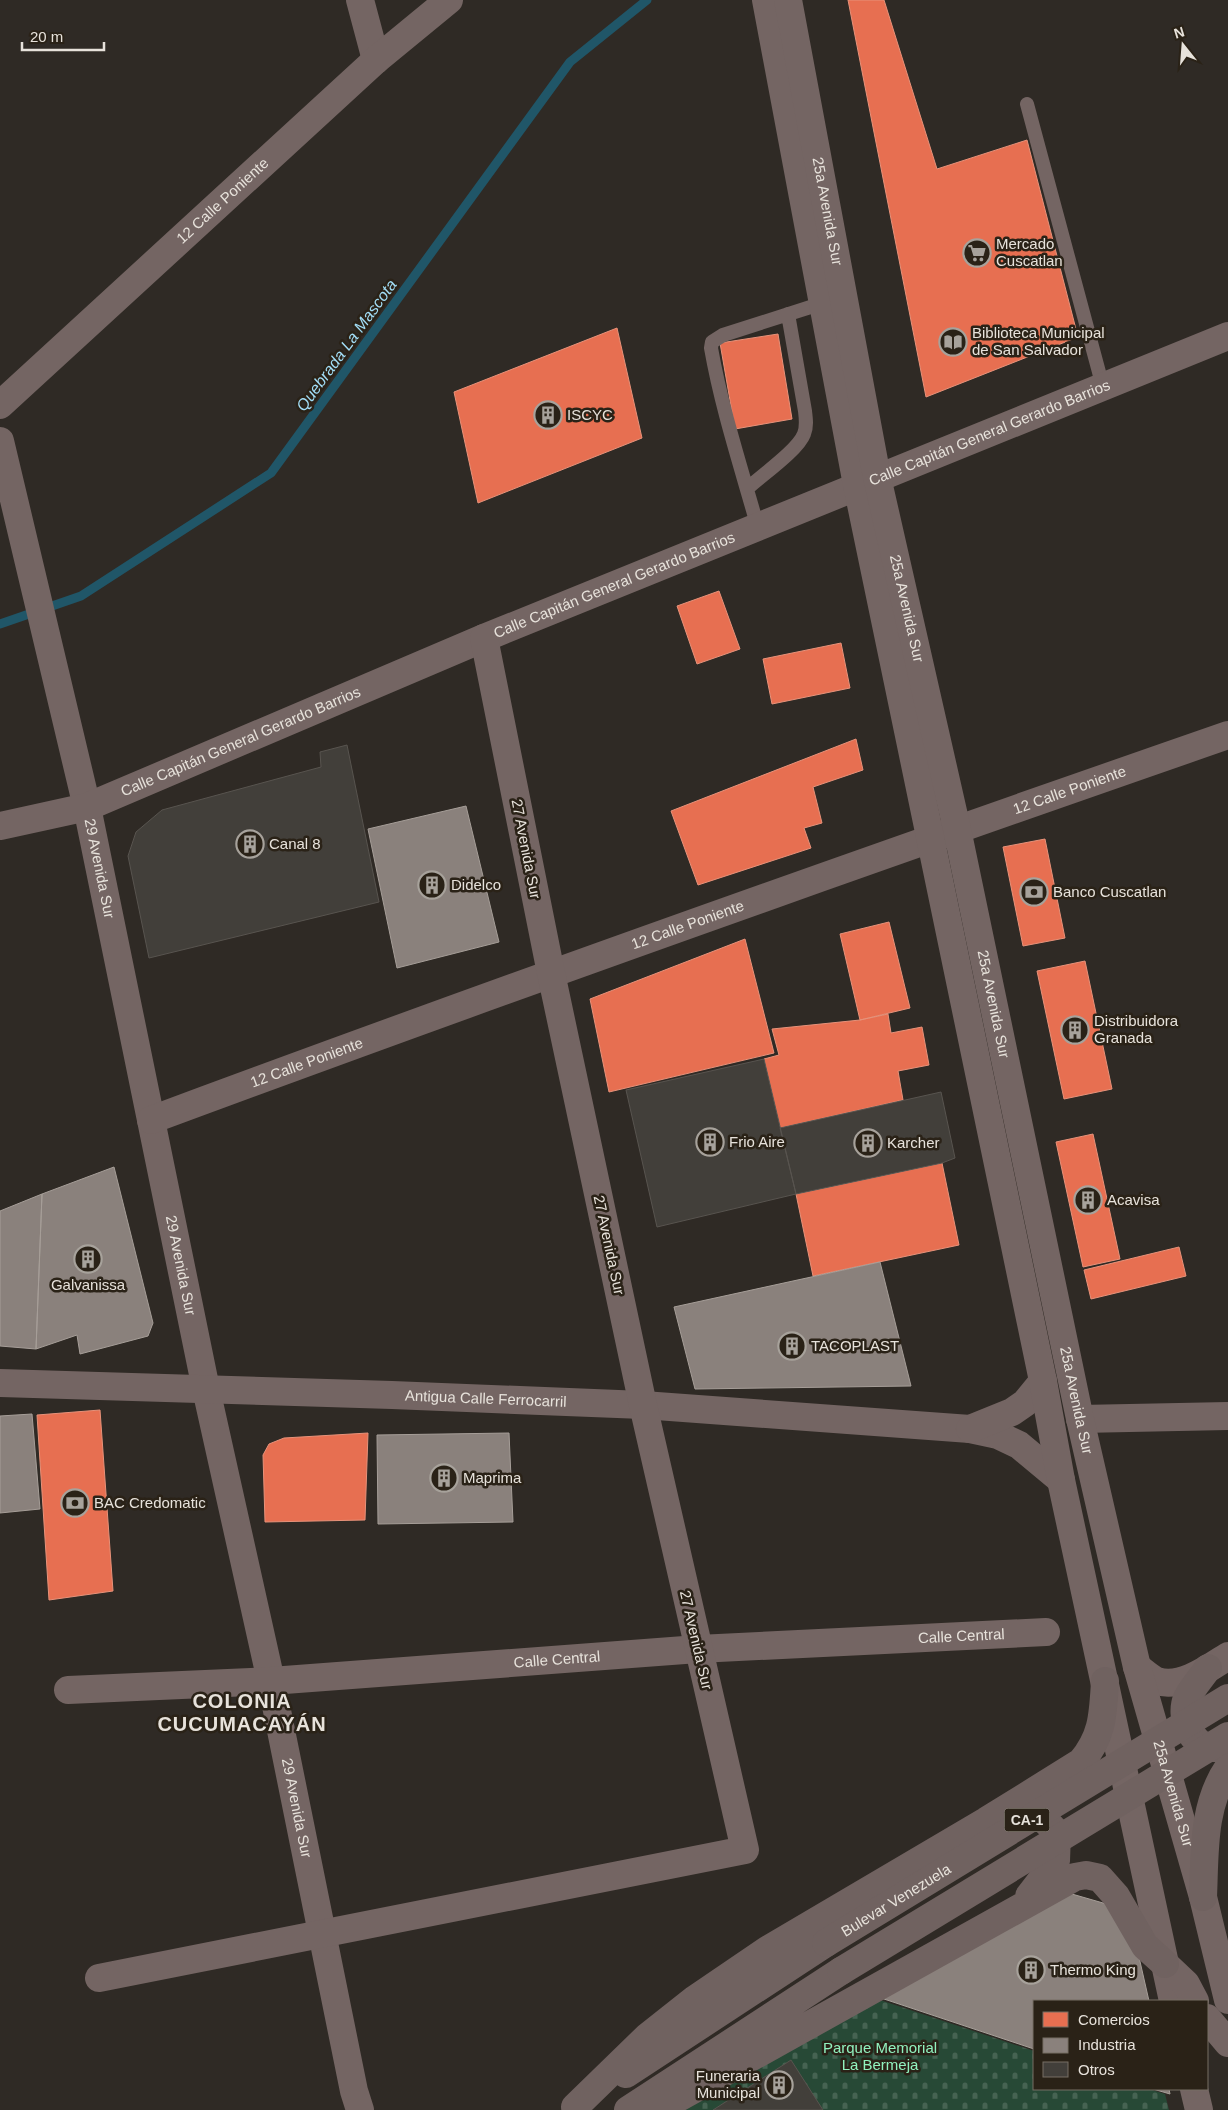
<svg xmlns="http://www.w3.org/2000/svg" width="1228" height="2110" viewBox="0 0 1228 2110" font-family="Helvetica,sans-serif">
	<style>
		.cemetery { fill: url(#cemetery-stones) }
		.shops { fill: #e76f51; stroke: #e7927a }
		.industry { fill: #8a817c; stroke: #a69e98 }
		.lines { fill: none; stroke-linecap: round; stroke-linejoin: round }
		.stream { stroke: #205668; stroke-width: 9 }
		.building { fill: #423f3a; stroke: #58544f }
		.service { stroke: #746563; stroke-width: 14 }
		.minor { stroke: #746563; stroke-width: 28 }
		.tertiary { stroke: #746563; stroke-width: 28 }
		.trunk { stroke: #706260; stroke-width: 28 }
		.trunk-bridge { stroke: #706260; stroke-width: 28 }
		.labels { text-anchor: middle; stroke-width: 5; stroke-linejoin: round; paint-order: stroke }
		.shield { fill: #2a2217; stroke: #aea8a0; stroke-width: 1 }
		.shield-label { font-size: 14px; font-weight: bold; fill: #e7e2db }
		.street-label { font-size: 15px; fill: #e7e2db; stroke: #2a2217 }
		.poi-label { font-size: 15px; fill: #e7e2db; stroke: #2a2217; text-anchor: start }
		.park-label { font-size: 15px; fill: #91f1be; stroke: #2a2217 }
		.water-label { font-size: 16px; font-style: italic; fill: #a2ddf6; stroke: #2a2217 }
		.district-label { font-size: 20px; font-weight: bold; letter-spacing: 1px; fill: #e7e2db; stroke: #2a2217 }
	</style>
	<defs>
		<pattern id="cemetery-stones" width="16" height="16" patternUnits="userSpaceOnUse" patternTransform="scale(1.25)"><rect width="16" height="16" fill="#274936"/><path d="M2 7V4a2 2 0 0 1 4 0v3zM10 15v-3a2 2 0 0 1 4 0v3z" fill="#466352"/></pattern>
	</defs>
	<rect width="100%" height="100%" fill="#2f2a25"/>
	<path class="cemetery" d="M 874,1998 L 1034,2051 L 1034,2089 L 1149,2089 L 1165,2094 L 1169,2110 L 685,2110 Z"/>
	<path class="shops" d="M 848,0 L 884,0 L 937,169 L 1027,140 L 1078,337 L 926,397 Z
		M 617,328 L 642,438 L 478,503 L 454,392 Z
		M 778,334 L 792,419 L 735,429 L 720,343 Z
		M 719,591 L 740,649 L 697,664 L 677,606 Z
		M 841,643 L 850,688 L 772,704 L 763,659 Z
		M 856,739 L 863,770 L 813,787 L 822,823 L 804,828 L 811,848 L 698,885 L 671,811 Z
		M 1045,839 L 1065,938 L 1023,946 L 1003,847 Z
		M 889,922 L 910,1008 L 860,1020 L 840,934 Z
		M 745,939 L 774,1053 L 609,1092 L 590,999 Z
		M 1085,961 L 1112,1089 L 1064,1099 L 1037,971 Z
		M 888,1014 L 891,1033 L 922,1027 L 929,1065 L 898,1071 L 903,1100 L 780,1128 L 764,1059 L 779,1055 L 772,1029 L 860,1020 Z
		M 1093,1134 L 1120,1259 L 1083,1267 L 1056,1142 Z
		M 942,1163 L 959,1245 L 813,1276 L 796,1194 Z
		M 1179,1247 L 1186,1276 L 1091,1299 L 1084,1270 Z
		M 100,1410 L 113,1591 L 49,1600 L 37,1415 Z
		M 368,1433 L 365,1520 L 265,1522 L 263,1455 L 269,1444 L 284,1438 Z"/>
	<path class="industry" d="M 466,806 L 499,942 L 397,968 L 368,829 Z
		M 114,1167 L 153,1323 L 148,1336 L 80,1354 L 77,1335 L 36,1349 L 42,1194 Z
		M 42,1194 L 36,1349 L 0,1346 L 0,1211 Z
		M 880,1262 L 911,1386 L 695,1389 L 674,1307 Z
		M 32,1414 L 40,1509 L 0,1513 L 0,1416 Z
		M 509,1433 L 513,1522 L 378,1524 L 377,1435 Z
		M 1058,1890 L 1110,1905 L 1136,1944 L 1149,2001 L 1034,2001 L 1034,2049 L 875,1996 Z
		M 1153,2089 L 1169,2089 L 1170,2094 Z"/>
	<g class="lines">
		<path class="stream" d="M 0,624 L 81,596 L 271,473 L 570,62 L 647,0"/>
	</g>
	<path class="building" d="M 347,745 L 379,902 L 149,958 L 128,856 L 136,832 L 162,810 L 321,767 L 320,752 Z
		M 764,1059 L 796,1194 L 657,1227 L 626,1090 Z
		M 941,1092 L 955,1158 L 942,1163 L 796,1194 L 780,1128 Z
		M 791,2060 L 823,2110 L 713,2110 Z"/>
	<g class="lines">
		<path class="service" d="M 1027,104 L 1103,387
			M 748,488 C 762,475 798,450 804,434 C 807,427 806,419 805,411 L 788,314
			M 758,528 C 741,467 722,410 711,348 L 712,342 L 723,335 L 823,303"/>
		<g class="minor">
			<path d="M 360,0 L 376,60"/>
			<path id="s1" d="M 0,405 L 376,60 L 449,0"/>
			<path id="s2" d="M 0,441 L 87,807 L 206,1389 L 271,1681 L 354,2091 L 360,2110"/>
			<path id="s3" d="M 0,826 L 87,807 L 484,638 L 1228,336"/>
			<path id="s4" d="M 151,1120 C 509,987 868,860 1228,735"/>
			<path id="s5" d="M 0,1383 L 392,1395 L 643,1405 L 970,1429 L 998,1435 L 1019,1445 L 1061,1480"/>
			<path d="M 1080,1419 L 1228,1416"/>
			<path d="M 970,1429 L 1012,1412 L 1025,1403 L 1043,1381"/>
			<path d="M 1137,1667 C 1144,1672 1150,1678 1157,1681 C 1181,1689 1209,1668 1228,1656"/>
			<path id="s6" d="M 68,1690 L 271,1681 L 698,1649 L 1046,1632"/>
			<path d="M 99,1978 L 745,1850 L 643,1405 L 551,973 L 484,638"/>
		</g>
		<g class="tertiary">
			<path d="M 766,0 L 857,485 L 1043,1381 L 1061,1480 L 1173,2001"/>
			<path id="s7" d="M 788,0 L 877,477 L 957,829 L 1080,1419 L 1137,1667 L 1203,1897 L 1228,2000"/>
			<path d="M 1168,1967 L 1186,1984 L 1195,2001"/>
			<path d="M 1207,2018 L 1228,2043"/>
			<path d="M 1194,2089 L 1199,2110"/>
		</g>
		<path class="trunk" d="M 1208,1668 C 1201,1678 1192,1688 1187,1698 C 1179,1717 1191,1745 1212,1748 C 1217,1748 1223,1746 1228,1745
			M 1015,1814 C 1037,1811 1043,1817 1057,1833 L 1056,1861 L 1029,1896
			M 1203,1897 C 1205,1853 1202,1806 1228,1768
			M 626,2074 L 826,1943
			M 575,2107 L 647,2037 L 695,1999 L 767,1950 L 986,1821 L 1081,1762 C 1103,1736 1103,1714 1105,1681
			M 628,2110 L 841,1971
			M 653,2110 L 664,2106 L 1075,1877 L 1086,1875 L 1100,1878 L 1116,1896 L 1145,1946 L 1165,1964"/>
		<g class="trunk-bridge">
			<path id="s8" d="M 826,1943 L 1228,1698"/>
			<path d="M 841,1971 L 1228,1736"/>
		</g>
	</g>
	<defs>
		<g id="supermarket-ring" transform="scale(1.4375)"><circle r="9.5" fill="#2a2217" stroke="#a7a29b" stroke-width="1.5"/><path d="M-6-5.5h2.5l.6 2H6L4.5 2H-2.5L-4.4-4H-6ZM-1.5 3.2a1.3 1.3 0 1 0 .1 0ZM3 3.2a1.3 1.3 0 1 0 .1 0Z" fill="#a7a29b"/></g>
		<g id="library-ring" transform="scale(1.4375)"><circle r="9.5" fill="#2a2217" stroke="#a7a29b" stroke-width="1.5"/><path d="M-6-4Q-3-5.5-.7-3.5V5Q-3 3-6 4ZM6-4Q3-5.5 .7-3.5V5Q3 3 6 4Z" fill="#a7a29b"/></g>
		<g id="building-ring" transform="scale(1.4375)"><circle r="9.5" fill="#2a2217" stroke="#a7a29b" stroke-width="1.5"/><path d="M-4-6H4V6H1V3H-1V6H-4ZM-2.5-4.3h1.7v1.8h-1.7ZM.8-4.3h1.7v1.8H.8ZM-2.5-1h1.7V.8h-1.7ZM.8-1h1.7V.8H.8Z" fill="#a7a29b"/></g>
		<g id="bank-ring" transform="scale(1.4375)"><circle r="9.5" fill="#2a2217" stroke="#a7a29b" stroke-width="1.5"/><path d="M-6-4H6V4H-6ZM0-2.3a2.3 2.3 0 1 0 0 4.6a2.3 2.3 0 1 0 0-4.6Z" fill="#a7a29b"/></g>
	</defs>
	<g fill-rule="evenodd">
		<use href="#supermarket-ring" x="977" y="253"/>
		<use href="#library-ring" x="953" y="342"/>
		<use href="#building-ring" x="548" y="415"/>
		<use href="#building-ring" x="250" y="844"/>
		<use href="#building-ring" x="432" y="885"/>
		<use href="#bank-ring" x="1034" y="892"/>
		<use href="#building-ring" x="1075" y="1030"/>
		<use href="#building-ring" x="710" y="1142"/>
		<use href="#building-ring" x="868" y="1143"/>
		<use href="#building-ring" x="1088" y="1200"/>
		<use href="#building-ring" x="88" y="1259"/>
		<use href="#building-ring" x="792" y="1346"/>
		<use href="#building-ring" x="444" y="1478"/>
		<use href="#bank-ring" x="75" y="1503"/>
		<use href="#building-ring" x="1031" y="1970"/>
		<use href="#building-ring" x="779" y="2085"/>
	</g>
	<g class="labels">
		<rect class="shield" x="1004.5" y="1808.5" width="45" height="23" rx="4"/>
		<g class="shield-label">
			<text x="1027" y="1825">CA-1</text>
		</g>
		<g class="street-label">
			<text dy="5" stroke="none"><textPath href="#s1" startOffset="302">12 Calle Poniente</textPath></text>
			<text dy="5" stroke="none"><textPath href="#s7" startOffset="215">25a Avenida Sur</textPath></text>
			<text dy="5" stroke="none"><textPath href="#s3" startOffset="1066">Calle Capitán General Gerardo Barrios</textPath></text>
			<text dy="5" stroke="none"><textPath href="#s3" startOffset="661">Calle Capitán General Gerardo Barrios</textPath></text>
			<text dy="5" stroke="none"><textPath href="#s7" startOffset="620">25a Avenida Sur</textPath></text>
			<text dy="5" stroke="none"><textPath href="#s3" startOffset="256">Calle Capitán General Gerardo Barrios</textPath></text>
			<text dy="5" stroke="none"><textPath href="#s4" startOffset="976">12 Calle Poniente</textPath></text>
			<text transform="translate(526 849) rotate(79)" y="5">27 Avenida Sur</text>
			<text dy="5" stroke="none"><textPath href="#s2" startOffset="439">29 Avenida Sur</textPath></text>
			<text dy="5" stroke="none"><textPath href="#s4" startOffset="571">12 Calle Poniente</textPath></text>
			<text dy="5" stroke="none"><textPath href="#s7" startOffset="1025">25a Avenida Sur</textPath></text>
			<text dy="5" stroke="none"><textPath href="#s4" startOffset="166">12 Calle Poniente</textPath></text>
			<text transform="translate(609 1245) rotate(78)" y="5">27 Avenida Sur</text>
			<text dy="5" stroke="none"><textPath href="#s2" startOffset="844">29 Avenida Sur</textPath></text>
			<text dy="5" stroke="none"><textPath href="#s5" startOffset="486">Antigua Calle Ferrocarril</textPath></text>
			<text dy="5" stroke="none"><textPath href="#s7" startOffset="1430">25a Avenida Sur</textPath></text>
			<text dy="5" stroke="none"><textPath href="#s6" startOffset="895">Calle Central</textPath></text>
			<text transform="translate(696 1640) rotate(77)" y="5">27 Avenida Sur</text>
			<text dy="5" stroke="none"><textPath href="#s6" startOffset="490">Calle Central</textPath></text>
			<text dy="5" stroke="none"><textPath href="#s7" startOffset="1835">25a Avenida Sur</textPath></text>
			<text dy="5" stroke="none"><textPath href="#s2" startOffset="1399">29 Avenida Sur</textPath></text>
			<text dy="5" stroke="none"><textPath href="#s8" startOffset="82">Bulevar Venezuela</textPath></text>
		</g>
		<g class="poi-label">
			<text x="996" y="249">Mercado<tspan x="996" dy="17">Cuscatlan</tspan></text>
			<text x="972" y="338">Biblioteca Municipal<tspan x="972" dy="17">de San Salvador</tspan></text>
			<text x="567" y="420">ISCYC</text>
			<text x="269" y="849">Canal 8</text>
			<text x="451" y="890">Didelco</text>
			<text x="1053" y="897">Banco Cuscatlan</text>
			<text x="1094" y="1026">Distribuidora<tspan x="1094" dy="17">Granada</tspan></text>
			<text x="729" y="1147">Frio Aire</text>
			<text x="887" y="1148">Karcher</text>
			<text x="1107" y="1205">Acavisa</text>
			<text x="88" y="1290" text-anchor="middle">Galvanissa</text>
			<text x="811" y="1351">TACOPLAST</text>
			<text x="463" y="1483">Maprima</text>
			<text x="94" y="1508">BAC Credomatic</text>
			<text x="1050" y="1975">Thermo King</text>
			<text x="760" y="2081" text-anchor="end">Funeraria<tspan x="760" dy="17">Municipal</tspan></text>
		</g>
		<g class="park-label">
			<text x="880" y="2053">Parque Memorial<tspan x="880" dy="17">La Bermeja</tspan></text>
		</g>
		<g class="water-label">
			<text transform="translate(346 345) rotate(-54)" y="6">Quebrada La Mascota</text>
		</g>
		<g class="district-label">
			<text x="242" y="1708">COLONIA<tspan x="242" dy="23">CUCUMACAYÁN</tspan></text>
		</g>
	</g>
	<rect x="1033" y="2000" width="175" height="90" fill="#2a2217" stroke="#766f65"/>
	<rect x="1043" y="2012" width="25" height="15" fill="#e76f51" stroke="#766f65"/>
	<text x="1078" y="2025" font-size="15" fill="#e7e2db">Comercios</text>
	<rect x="1043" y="2038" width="25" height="15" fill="#8a817c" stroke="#766f65"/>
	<text x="1078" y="2050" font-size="15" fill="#e7e2db">Industria</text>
	<rect x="1043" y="2062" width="25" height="15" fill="#423f3a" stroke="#766f65"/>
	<text x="1078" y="2075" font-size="15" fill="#e7e2db">Otros</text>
	<g transform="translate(1183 45) rotate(343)" stroke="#2a2217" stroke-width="4" paint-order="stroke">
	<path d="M0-4L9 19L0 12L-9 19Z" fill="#e7e2db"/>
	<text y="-8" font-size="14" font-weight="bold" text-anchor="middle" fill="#e7e2db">N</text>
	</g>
	<path d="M22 42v8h82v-8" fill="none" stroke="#e7e2db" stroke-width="2.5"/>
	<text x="30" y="42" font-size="15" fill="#e7e2db" stroke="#2a2217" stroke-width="4" paint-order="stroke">20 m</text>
</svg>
